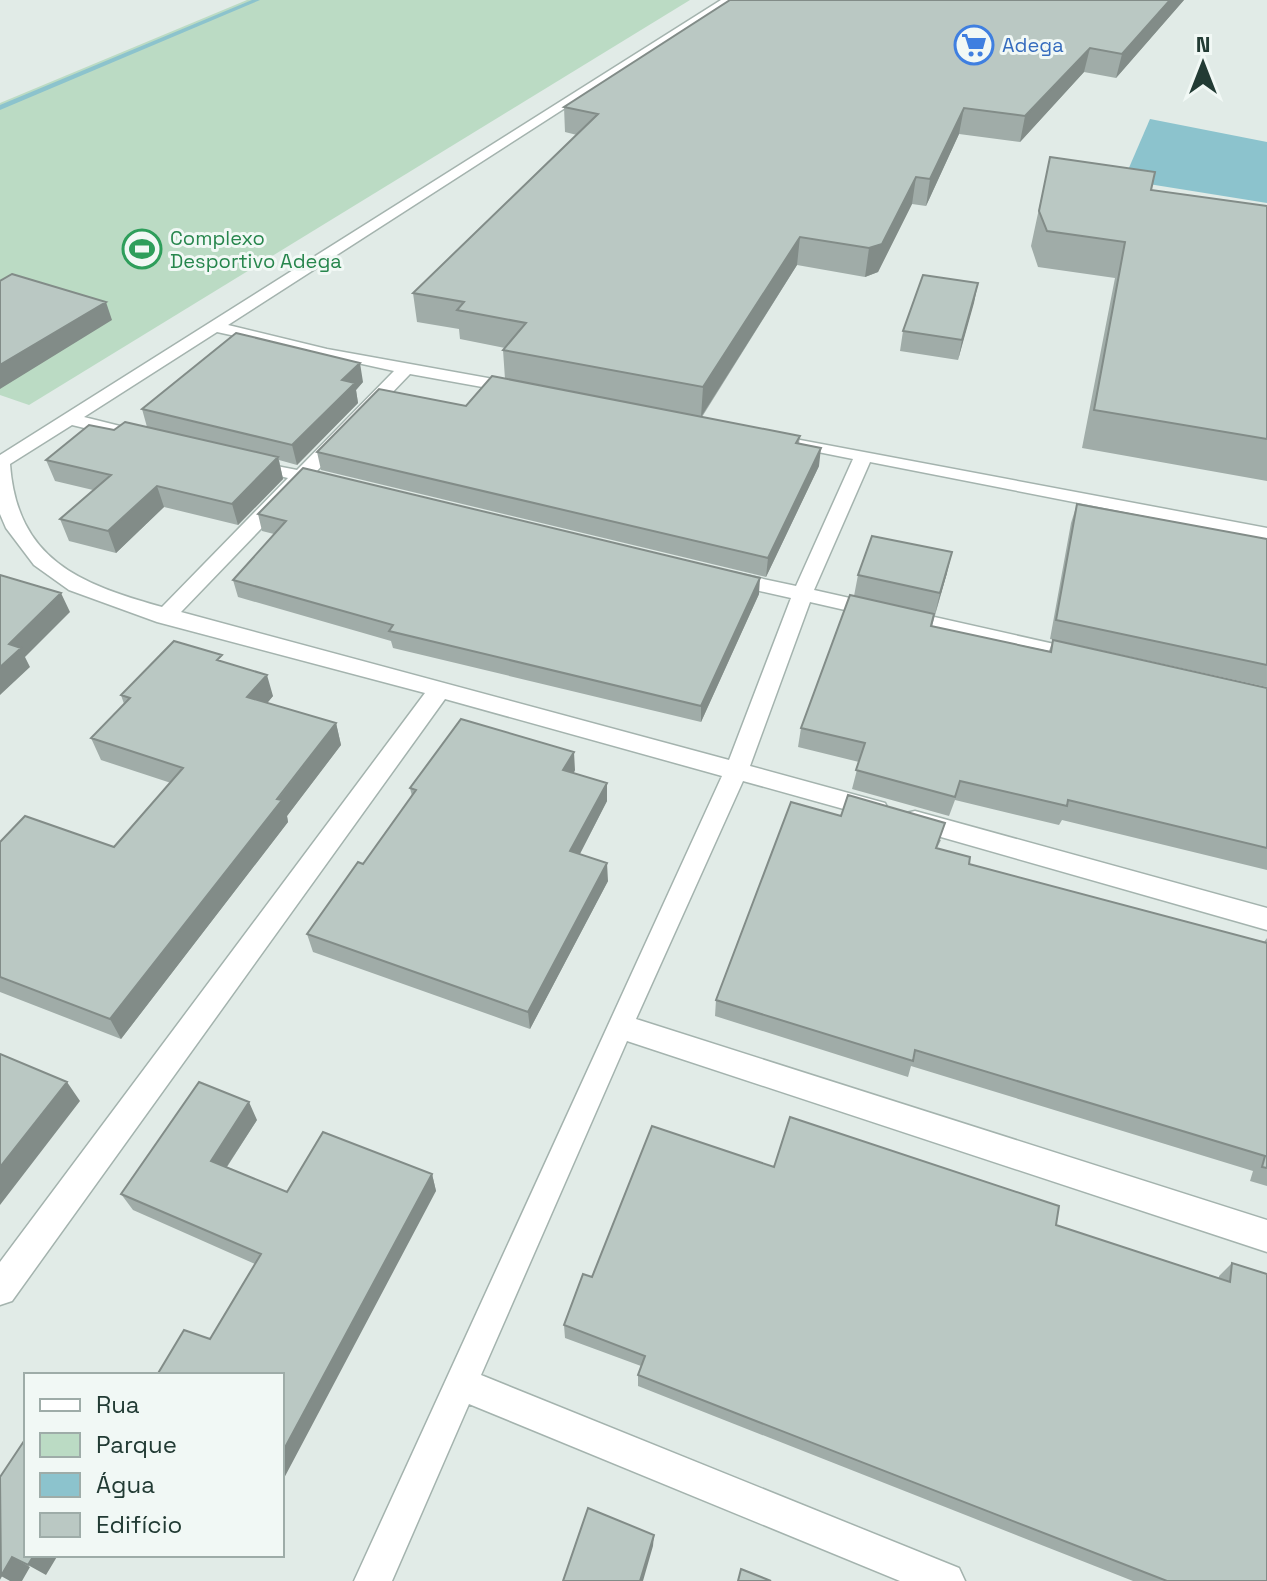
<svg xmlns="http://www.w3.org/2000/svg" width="1267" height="1581" viewBox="0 0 1267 1581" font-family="'Space Grotesk',sans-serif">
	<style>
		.green { fill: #bbdbc4 }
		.water { fill: #8cc3cd }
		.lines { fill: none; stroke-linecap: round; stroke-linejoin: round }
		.stream { fill: #8cc3cd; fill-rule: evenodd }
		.street-casing { stroke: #a4b3ae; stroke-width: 3 }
		.street { fill: #fff; fill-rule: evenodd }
		.wall { fill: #a0aca8 }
		.shaded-wall { fill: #828c88 }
		.building { fill: #bac8c3; stroke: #828c88; stroke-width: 2 }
		.labels { text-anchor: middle; stroke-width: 6; stroke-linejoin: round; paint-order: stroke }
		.far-shop-label { font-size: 20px; fill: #366cbe; stroke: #f1f8f5; text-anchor: start }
		.far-leisure-label { font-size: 20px; fill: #27864d; stroke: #f1f8f5; text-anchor: start }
	</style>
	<rect width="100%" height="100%" fill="#e1ebe7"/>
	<path class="green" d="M 247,0 L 690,0 L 29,405 L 0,395 L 0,103 Z"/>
	<path class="water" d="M 1150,119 L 1267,142 L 1267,203 L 1130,181 L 1125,177 Z"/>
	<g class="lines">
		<path class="stream" d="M 252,0 L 260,0 L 0,110 L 0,105 Z"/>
		<g class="street-casing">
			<path id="street" d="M 721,0 L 733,0 L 228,325 L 327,349 L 516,383 L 525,388 L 516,393 L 410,374 L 314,474 L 336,479 L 336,487 L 305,483 L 181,612 L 729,760 L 791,598 L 724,583 L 721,578 L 731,572 L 796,586 L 853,459 L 763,441 L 763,433 L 1267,528 L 1267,540 L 870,462 L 814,590 L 1081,650 L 1092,657 L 1081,664 L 810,602 L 750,766 L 885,803 L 888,809 L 885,815 L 876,818 L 743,781 L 636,1019 L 1267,1220 L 1267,1252 L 627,1041 L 481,1375 L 959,1568 L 965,1581 L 900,1581 L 469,1404 L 392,1581 L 354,1581 L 722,776 L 445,699 L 12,1301 L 0,1305 L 0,1262 L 425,693 L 157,622 L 69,590 L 34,565 L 6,528 L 0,514 L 0,455 ZM 217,332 L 394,371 L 297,470 L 246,460 L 246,468 L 288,478 L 162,607 C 80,584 17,560 10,464 L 72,425 L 146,443 L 152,442 L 152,434 L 84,417 Z
				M 915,811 L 1267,908 L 1267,930 L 906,827 L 903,820 L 906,813 Z"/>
		</g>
		<use href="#street" class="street"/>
	</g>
	<path class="wall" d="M 730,0 L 1184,0 L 1116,78 L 1084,72 L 1020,142 L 959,134 L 926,206 L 912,204 L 878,272 L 865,277 L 797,265 L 702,417 L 800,436 L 799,444 L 819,466 L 766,577 L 321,470 L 317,452 L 466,406 L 505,379 L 503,350 L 505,348 L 460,339 L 459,329 L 417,322 L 413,293 L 577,135 L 565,132 L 564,107 Z
		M 1050,157 L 1151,190 L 1267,206 L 1267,481 L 1082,448 L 1115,278 L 1038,267 L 1031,246 Z
		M 978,283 L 958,360 L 900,351 L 903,331 Z
		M 363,382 L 356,390 L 358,403 L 297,465 L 279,460 L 283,479 L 238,525 L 164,507 L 116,553 L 69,541 L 60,519 L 93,490 L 55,481 L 46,460 L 114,430 L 147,427 L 142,409 Z
		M 1077,504 L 1267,539 L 1267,687 L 1050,639 L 1071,523 Z
		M 258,514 L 759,594 L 701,722 L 393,648 L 391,641 L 238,597 L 233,580 L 274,534 L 262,531 Z
		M 947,573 L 932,626 L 1049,651 L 1053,640 L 1267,688 L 1267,870 L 1062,820 L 1059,825 L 955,800 L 949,816 L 852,789 L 859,762 L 798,747 L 801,728 L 854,596 L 858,575 Z
		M 224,662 L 273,696 L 267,703 L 336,723 L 341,745 L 287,816 L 288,822 L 121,1039 L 0,992 L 0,842 L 114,847 L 171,783 L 101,760 L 91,738 L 124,704 L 121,695 Z
		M 575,770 L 574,773 L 607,783 L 607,801 L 580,854 L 608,881 L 530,1029 L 313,952 L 307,934 L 363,864 L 412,796 L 410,788 Z
		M 841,816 L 941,840 L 937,848 L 969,864 L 1264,942 L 1267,938 L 1267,1186 L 1250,1181 L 1253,1171 L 911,1066 L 908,1077 L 715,1016 L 716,1000 Z
		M 257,1120 L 227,1167 L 287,1192 L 432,1174 L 436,1191 L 210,1339 L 255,1264 L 133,1210 L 121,1194 Z
		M 774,1167 L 1056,1225 L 1219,1278 L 1219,1276 L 1232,1263 L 1267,1581 L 1133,1581 L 638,1386 L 638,1375 L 641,1366 L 565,1338 L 564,1325 L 592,1277 Z"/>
	<path class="shaded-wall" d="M 1170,0 L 1184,0 L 1116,78 L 1122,54 Z
		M 1090,48 L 1084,72 L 1020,142 L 1025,116 Z
		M 964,108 L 959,134 L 926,206 L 930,179 Z
		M 916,177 L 912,204 L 878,272 L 865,277 L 869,248 Z
		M 800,237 L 797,265 L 701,417 L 703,387 Z
		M 978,283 L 974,303 L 958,360 L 962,340 Z
		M 106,302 L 112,320 L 0,389 L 0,365 Z
		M 360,363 L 363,382 L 356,390 L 358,403 L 297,465 L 292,445 L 342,380 Z
		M 821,448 L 819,466 L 766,577 L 768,558 Z
		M 278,457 L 283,479 L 238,525 L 232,504 Z
		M 157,486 L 164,507 L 116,553 L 108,531 Z
		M 952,552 L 947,573 L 935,614 L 940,593 Z
		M 760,578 L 759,594 L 701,722 L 701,706 Z
		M 61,593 L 70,612 L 25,657 L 30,667 L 0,695 L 0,667 L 9,644 Z
		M 267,675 L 273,696 L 254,719 L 247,697 Z
		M 336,723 L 341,745 L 287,816 L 288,822 L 121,1039 L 110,1019 Z
		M 574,752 L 575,770 L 564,789 L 563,770 Z
		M 607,783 L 607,801 L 572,869 L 570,851 Z
		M 607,863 L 608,881 L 530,1029 L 528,1012 Z
		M 67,1082 L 80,1101 L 0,1205 L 0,1167 Z
		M 249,1102 L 257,1120 L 220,1177 L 211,1161 Z
		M 432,1174 L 436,1191 L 282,1482 L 282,1453 Z
		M 654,1535 L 653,1546 L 643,1581 L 640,1581 Z
		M 34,1555 L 58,1555 L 46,1575 L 28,1565 Z
		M 12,1557 L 30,1567 L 22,1581 L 10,1581 L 1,1576 Z"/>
	<path class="building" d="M 730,0 L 1170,0 L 1122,54 L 1090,48 L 1025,116 L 964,108 L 930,179 L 916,177 L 882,244 L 869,248 L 800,237 L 703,387 L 503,350 L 526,323 L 457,310 L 464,302 L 413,293 L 598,114 L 564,107 Z
		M 1050,157 L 1155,172 L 1151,190 L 1267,206 L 1267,439 L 1094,410 L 1125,242 L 1047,231 L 1039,211 Z
		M 12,274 L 106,302 L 0,365 L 0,281 Z
		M 923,275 L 978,283 L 962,340 L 903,331 Z
		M 236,333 L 360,363 L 342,380 L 355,383 L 292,445 L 142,409 Z
		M 492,376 L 800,436 L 796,443 L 821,448 L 768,558 L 317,452 L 379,389 L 466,406 Z
		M 125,422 L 278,457 L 232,504 L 157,486 L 108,531 L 60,519 L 111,475 L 46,460 L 89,425 L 114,430 Z
		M 303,468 L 760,578 L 701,706 L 389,631 L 393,625 L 233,580 L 286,521 L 258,514 Z
		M 1077,504 L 1267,539 L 1267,665 L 1056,620 Z
		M 872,536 L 952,552 L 940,593 L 858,575 Z
		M 0,575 L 61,593 L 9,644 L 21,648 L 0,667 Z
		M 850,595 L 934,614 L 931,626 L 1051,652 L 1053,640 L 1267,688 L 1267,848 L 1068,800 L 1067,806 L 960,781 L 955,797 L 856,770 L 865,743 L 801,728 Z
		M 174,641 L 222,655 L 217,660 L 267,675 L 247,697 L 336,723 L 277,799 L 282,800 L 110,1019 L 0,977 L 0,842 L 25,816 L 114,847 L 183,768 L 91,738 L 130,698 L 121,695 Z
		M 461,719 L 574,752 L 563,770 L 607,783 L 570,851 L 607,863 L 528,1012 L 307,934 L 358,862 L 363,864 L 416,790 L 410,788 Z
		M 848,795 L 945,823 L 936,848 L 970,857 L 969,864 L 1267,943 L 1267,1168 L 1262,1167 L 1265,1156 L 915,1050 L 913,1061 L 716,1000 L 791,802 L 841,816 Z
		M 0,1054 L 67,1082 L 0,1167 Z
		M 199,1082 L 249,1102 L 211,1161 L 287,1192 L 323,1132 L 432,1174 L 282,1453 L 282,1375 L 157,1375 L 184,1330 L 210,1339 L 261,1254 L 121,1194 Z
		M 790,1117 L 1059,1206 L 1056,1225 L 1230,1282 L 1232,1263 L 1267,1274 L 1267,1581 L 1167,1581 L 638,1375 L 645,1356 L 564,1325 L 583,1274 L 592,1277 L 652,1126 L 774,1167 Z
		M 26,1438 L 26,1555 L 34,1555 L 28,1565 L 12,1557 L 1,1576 L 0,1477 Z
		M 588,1508 L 654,1535 L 640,1581 L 563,1581 Z
		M 741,1569 L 771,1581 L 738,1581 Z"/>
	<defs>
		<g id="supermarket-ring" transform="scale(2)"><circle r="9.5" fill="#f1f8f5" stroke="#3f7fe0" stroke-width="1.5"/><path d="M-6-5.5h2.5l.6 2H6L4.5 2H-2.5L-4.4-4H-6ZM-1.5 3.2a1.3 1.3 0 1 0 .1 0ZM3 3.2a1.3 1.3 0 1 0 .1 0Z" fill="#3f7fe0"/></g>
		<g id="stadium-ring" transform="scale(2)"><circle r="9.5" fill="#f1f8f5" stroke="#2e9e5b" stroke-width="1.5"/><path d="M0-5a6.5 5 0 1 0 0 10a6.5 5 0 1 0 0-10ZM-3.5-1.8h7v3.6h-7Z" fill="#2e9e5b"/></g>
	</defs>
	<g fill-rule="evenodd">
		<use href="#supermarket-ring" x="974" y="45"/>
		<use href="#stadium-ring" x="142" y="249"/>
	</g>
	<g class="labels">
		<g class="far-shop-label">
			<text x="1002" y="52">Adega</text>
		</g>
		<g class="far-leisure-label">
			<text x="170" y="245">Complexo<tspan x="170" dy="23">Desportivo Adega</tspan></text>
		</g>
	</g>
	<rect x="24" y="1373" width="260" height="184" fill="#f1f8f5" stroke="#9eaca8" stroke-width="2"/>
	<rect x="40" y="1399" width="40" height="12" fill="#ffffff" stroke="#9eaca8" stroke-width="2"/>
	<text x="96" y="1413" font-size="24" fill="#223b34">Rua</text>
	<rect x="40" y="1433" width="40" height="24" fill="#bbdbc4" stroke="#9eaca8" stroke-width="2"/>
	<text x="96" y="1453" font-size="24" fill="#223b34">Parque</text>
	<rect x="40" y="1473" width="40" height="24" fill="#8cc3cd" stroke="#9eaca8" stroke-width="2"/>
	<text x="96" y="1493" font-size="24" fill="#223b34">Água</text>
	<rect x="40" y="1513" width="40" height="24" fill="#bac8c3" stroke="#9eaca8" stroke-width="2"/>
	<text x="96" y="1533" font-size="24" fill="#223b34">Edifício</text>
	<g transform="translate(1203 64)" stroke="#f1f8f5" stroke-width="6" paint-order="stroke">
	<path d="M0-6L14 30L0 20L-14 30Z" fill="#223b34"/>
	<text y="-12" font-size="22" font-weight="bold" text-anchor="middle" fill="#223b34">N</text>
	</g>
</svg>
